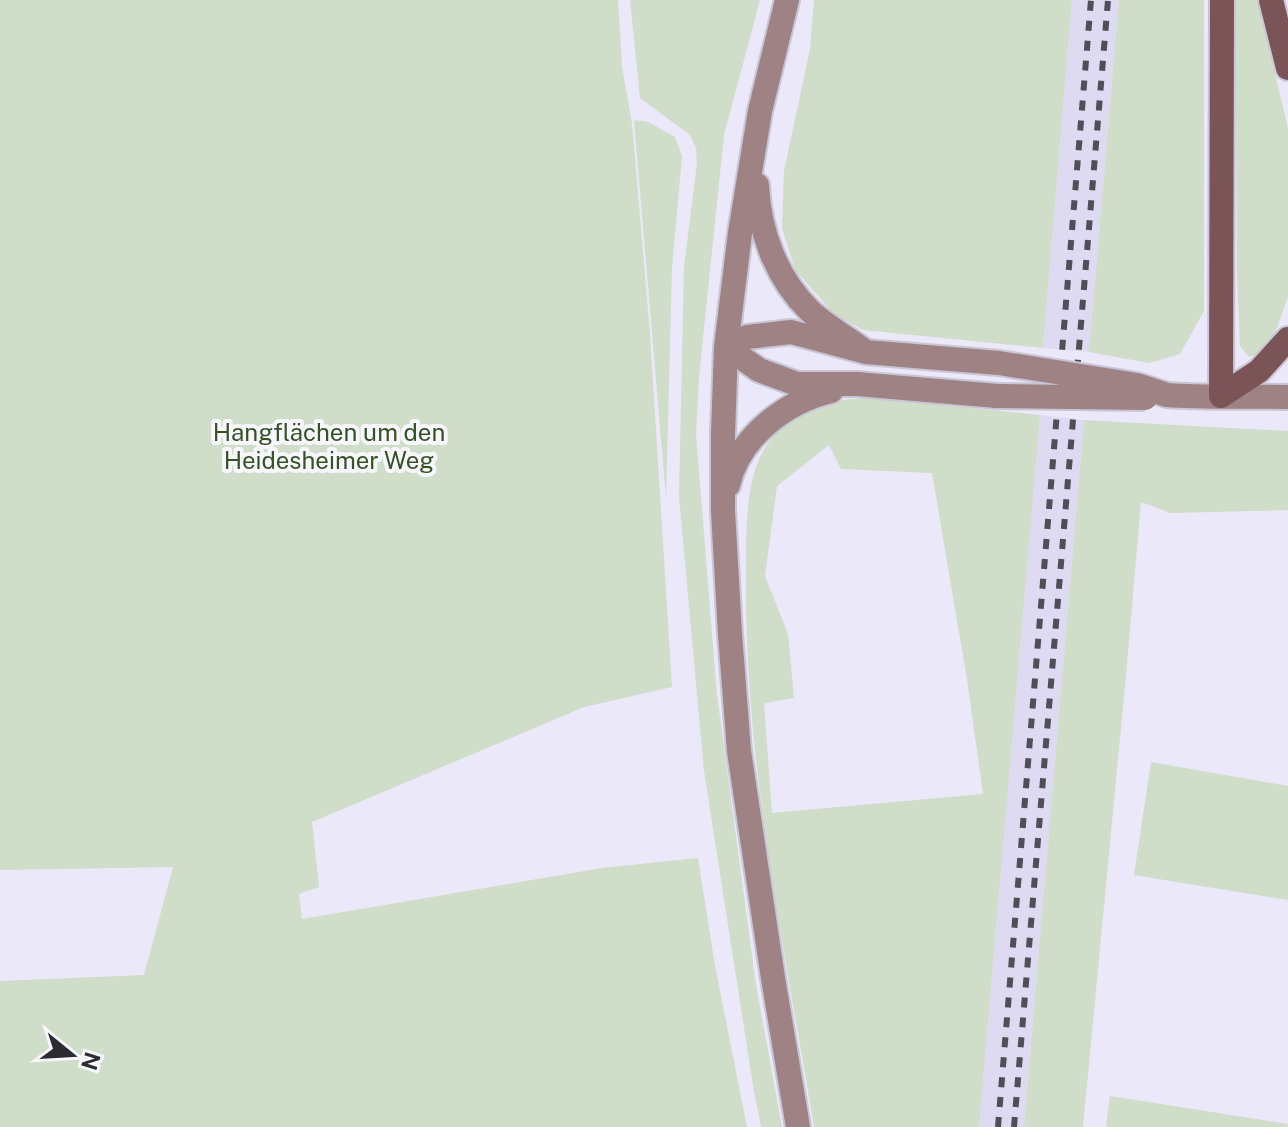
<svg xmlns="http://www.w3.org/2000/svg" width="1288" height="1127" viewBox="0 0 1288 1127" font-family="'Public Sans',sans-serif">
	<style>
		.built { fill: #dddaf2 }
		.green { fill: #cfddc9; fill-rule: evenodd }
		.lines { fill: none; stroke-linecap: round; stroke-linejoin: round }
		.secondary-casing { stroke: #c8c6d5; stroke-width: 28 }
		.highway-casing { stroke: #c8c6d5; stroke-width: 28 }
		.secondary { stroke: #9e8284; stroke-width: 24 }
		.highway { stroke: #7b5458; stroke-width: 24 }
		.rail { stroke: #504f58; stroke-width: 6; stroke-dasharray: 10 10; stroke-linecap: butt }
		.secondary-bridge-casing { stroke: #c8c6d5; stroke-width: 28; stroke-linecap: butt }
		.secondary-bridge { stroke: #9e8284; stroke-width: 24 }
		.labels { text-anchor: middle; stroke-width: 8; stroke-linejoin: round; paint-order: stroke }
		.park-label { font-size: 24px; fill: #335323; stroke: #f7f6fd }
	</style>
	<rect width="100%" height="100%" fill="#eae8f9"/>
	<path class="built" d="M 1072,0 L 1119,0 L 1089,352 L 1043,348 Z
		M 1040,415 L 1084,420 L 1024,1127 L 979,1127 Z"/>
	<path class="green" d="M 0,0 L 618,0 L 622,66 L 632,124 L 650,334 L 672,687 L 584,707 L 312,822 L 319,887 L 299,894 L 302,919 L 602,868 L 698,858 L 715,966 L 747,1127 L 0,1127 L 0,981 L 144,975 L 173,867 L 0,870 Z
		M 630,0 L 760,0 L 724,135 L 699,377 L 696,435 L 717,695 L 756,985 L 782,1127 L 761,1127 L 753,1085 L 704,771 L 679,496 L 684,267 L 697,163 L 696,148 L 690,135 L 640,98 Z
		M 814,0 L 1072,0 L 1043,348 L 863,330 L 834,314 L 795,270 L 782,228 L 784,171 L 810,49 Z
		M 1119,0 L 1204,0 L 1204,311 L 1180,354 L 1149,363 L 1089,352 Z
		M 1235,0 L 1258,0 L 1288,129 L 1288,297 L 1277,328 L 1266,350 L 1249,357 L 1240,346 L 1237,273 Z
		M 634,120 L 648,122 L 675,137 L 682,156 L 672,267 L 666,498 Z
		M 886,397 L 950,406 L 1040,415 L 979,1127 L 814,1127 C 784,945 744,760 746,574 C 746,539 745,487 761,455 C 774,429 804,408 832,402 C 849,398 869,398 886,397 ZM 829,445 L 841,469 L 932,473 L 967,679 L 983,794 L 772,813 L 764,703 L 794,698 L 788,634 L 765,576 L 777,486 Z
		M 1084,420 L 1288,431 L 1288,510 L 1171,513 L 1141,502 L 1126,675 L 1083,1127 L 1024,1127 Z
		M 1151,762 L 1288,786 L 1288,900 L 1134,875 Z
		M 1110,1096 L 1288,1124 L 1288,1127 L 1106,1127 Z"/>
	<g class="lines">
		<g class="secondary-casing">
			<path id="secondary" d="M 787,0 L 760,111 L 740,233 L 726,347 L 723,435 L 723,511 L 730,634 L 739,751 L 773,978 L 798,1127
				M 757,185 C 759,231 776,278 810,311 C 826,326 848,338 866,352
				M 726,347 L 759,370 L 797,384 L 857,384 L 997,396
				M 726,347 L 747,337 L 791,332 L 866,352 L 999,363
				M 1167,395 C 1207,398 1248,396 1288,397
				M 728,485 C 739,437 785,402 831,391"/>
		</g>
		<g class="highway-casing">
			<path id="highway" d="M 1271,0 L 1288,68
				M 1221,396 L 1222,0
				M 1221,396 L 1259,371 L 1288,339"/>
		</g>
		<use href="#secondary" class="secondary"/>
		<use href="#highway" class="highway"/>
		<path class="rail" d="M 998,1127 L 1091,0
			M 1014,1127 L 1108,0"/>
		<g class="secondary-bridge-casing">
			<path id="secondary-bridge" d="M 999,363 L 1137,385 L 1167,395
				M 997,396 L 1145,398"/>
		</g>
		<use href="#secondary-bridge" class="secondary-bridge"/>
	</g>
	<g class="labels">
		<g class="park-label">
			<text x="329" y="441">Hangflächen um den<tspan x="329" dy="28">Heidesheimer Weg</tspan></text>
		</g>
	</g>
	<g transform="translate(72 1055) rotate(108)" stroke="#f7f6fd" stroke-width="6" paint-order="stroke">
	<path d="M0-6L14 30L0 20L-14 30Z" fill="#2c2b32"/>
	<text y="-12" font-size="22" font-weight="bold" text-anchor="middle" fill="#2c2b32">N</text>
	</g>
</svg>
